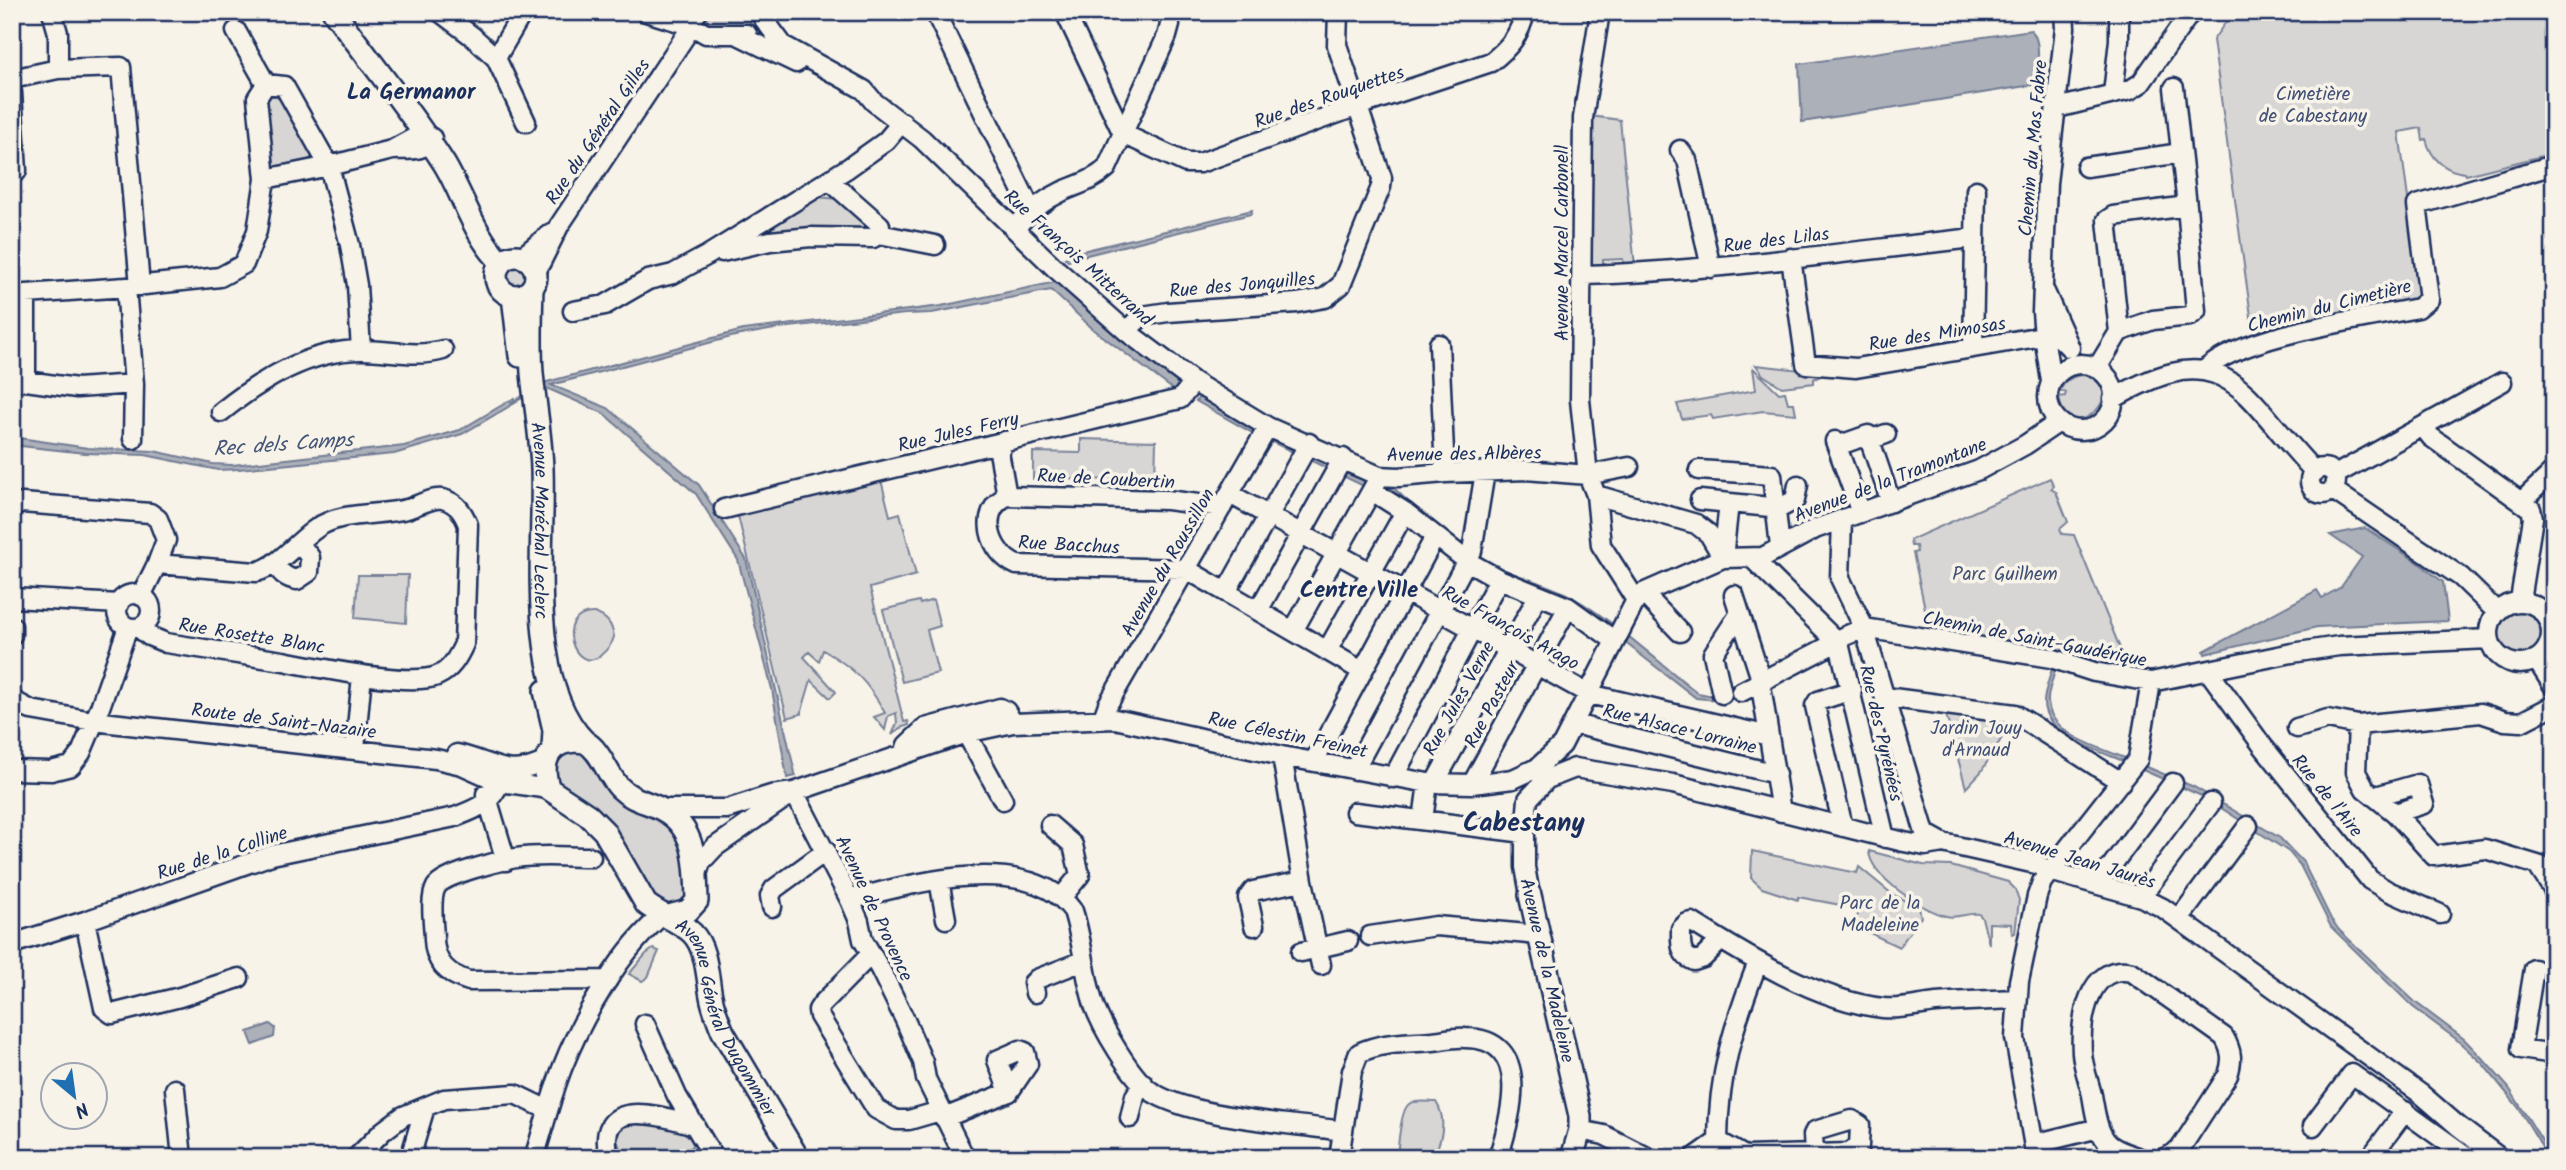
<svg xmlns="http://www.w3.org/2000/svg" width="2566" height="1170" viewBox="0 0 2566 1170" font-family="Kalam,sans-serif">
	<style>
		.green { fill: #d7d6d4; stroke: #798299; stroke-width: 2 }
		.water { fill: #acb0b9; stroke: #727c95; stroke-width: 2 }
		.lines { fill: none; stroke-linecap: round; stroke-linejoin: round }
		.stream { stroke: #727c95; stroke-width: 3.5 }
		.minor-casing { stroke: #1b2f5e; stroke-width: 23 }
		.major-casing { stroke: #1b2f5e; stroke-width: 26 }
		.minor { stroke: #f7f3e8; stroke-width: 18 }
		.major { stroke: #f7f3e8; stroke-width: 21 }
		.labels { text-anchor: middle; stroke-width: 7; stroke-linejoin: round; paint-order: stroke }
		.park-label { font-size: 19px; fill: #415076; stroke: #f7f3e8 }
		.street-label { font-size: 19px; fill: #1b2f5e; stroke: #f7f3e8 }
		.water-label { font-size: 21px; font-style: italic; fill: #465679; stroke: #f7f3e8 }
		.quarter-label { font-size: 23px; font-weight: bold; fill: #1b2f5e; stroke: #f7f3e8 }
		.district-label { font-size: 26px; font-weight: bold; fill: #1b2f5e; stroke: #f7f3e8 }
	</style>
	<rect width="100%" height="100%" fill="#f7f3e8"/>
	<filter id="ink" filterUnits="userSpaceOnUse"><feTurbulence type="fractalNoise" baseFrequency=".0143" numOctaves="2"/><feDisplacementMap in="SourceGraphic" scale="14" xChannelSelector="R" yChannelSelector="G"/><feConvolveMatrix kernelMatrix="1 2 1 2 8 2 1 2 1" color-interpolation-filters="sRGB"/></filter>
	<g filter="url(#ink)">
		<path class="green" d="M 715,12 L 754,12 L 751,22 L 745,26 L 699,25 L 700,15 Z
			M 2233,12 L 2554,12 L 2554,153 L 2466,175 L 2465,173 C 2445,171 2431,159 2426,139 L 2423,140 L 2421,128 L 2399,132 L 2421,294 L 2418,298 L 2253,331 L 2213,40 Z
			M 278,91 L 313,150 L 313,156 L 305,164 L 277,170 L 269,162 L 263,96 L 266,92 Z
			M 1590,116 L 1620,120 L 1635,267 L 1624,268 L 1623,259 L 1603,260 L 1603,269 L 1589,268 Z
			M 818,197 L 838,199 L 869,224 L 866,229 L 770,232 L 769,226 Z
			M500 275a15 15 0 1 1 30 0a15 15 0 1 1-30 0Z
			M 1756,365 L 1827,373 L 1814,379 L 1814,383 L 1782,387 L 1763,375 Z
			M 1753,368 L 1779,393 L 1785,392 L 1788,403 L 1794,403 L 1796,414 L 1763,411 L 1713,419 L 1711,415 L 1682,419 L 1677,404 L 1756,390 Z
			M 2083,375 C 2137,389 2068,452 2059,397 L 2065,396 L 2066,393 L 2060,390 C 2066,380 2072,376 2083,375 Z
			M 1081,439 L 1156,441 L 1155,480 L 1033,479 L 1033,452 L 1081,453 Z
			M 2050,478 L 2054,486 L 2051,489 L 2056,492 L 2068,522 L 2060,529 L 2062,534 L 2074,535 L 2126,663 L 1930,632 L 1913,553 L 1917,552 L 1916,546 L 1911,546 L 1910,540 Z
			M 881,480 L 890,516 L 900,513 L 916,575 L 870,588 L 904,722 L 908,721 L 909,725 L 900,728 L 892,735 L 897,723 L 896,713 L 888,716 L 885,730 L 874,717 L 885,713 C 868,682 854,668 823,650 L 819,661 L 809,652 L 804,657 L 836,692 L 830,698 L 811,680 L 801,714 L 787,718 L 738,516 Z
			M 358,575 L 408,575 L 406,623 L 355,618 Z
			M 933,600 L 940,626 L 927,630 L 938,673 L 902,682 L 883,610 L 919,601 L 920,604 Z
			M2489 633a31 31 0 1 1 62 0a31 31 0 1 1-62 0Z
			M 594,613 C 606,617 612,623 614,637 C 612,644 607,650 601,655 C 574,677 553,612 594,613 Z
			M 1945,711 L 2011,723 L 1981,772 L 1966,788 Z
			M 581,748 L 661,815 L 683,838 L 691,896 L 680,908 L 658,905 L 561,790 L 553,778 L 559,752 Z
			M 1752,851 L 1857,873 L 1859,867 L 1892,894 L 1919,908 L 1921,917 L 1899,947 L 1853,925 L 1857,915 L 1851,907 L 1798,897 L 1798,900 L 1762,888 L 1751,878 Z
			M 1869,851 L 1923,865 L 1951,866 L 2008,882 L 2015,889 L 2019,900 L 2015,933 L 2012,934 L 2011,924 L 1989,923 L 1989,944 L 1982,918 L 1979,914 C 1968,912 1957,919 1946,916 C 1923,911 1870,876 1869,851 Z
			M 653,949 L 659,951 L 648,977 L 642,981 L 629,974 L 646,954 Z
			M 1436,1102 C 1447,1119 1442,1140 1433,1158 L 1397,1158 C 1398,1147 1400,1110 1409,1104 C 1414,1100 1429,1102 1436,1102 Z
			M 625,1120 L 675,1126 L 696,1142 L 688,1151 L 695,1158 L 624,1158 L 618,1143 L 609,1142 Z"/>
		<path class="water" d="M 2031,30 C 2042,41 2037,65 2037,80 L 2032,85 L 1802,122 L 1799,64 Z
			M 1252,210 L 1251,214 L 1083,256 L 1068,261 L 1065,258 L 1074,253 Z
			M 1056,282 L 1113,333 L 1176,378 L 1178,390 L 1175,391 L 1093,329 L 1051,290 L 932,313 L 905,314 L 780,328 L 735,336 L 551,385 L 608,408 L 699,485 L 746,559 L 795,773 L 796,776 L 787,778 L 772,689 L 738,560 L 696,494 L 603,413 L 544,387 L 543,383 L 743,330 L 941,306 Z
			M 1200,396 L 1248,423 L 1387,488 L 1393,487 C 1422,516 1457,548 1494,566 C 1520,578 1550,584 1574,598 C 1617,623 1659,663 1698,693 L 1713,696 L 1738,690 L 1739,695 L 1717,700 L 1696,698 L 1623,641 L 1491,572 L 1366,487 L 1249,431 L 1196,401 Z
			M 514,398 L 515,403 L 462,434 L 394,454 L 239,469 L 218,470 L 145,455 L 85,453 L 12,445 L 12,437 L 88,448 L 154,451 L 213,464 L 232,465 L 404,446 L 460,430 Z
			M 2365,528 L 2419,563 L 2443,582 L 2448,621 L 2317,627 L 2205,654 L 2204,651 L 2317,590 L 2322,598 L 2341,587 L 2362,557 L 2330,535 Z
			M 2052,669 L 2055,670 C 2053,680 2047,692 2048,702 C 2051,736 2100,747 2125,758 L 2123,761 C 2099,751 2042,734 2044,701 C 2045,690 2049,679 2052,669 Z
			M 2140,764 L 2194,787 L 2280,838 L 2303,862 L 2331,919 L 2339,930 L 2415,1002 L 2464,1039 L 2483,1059 L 2509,1088 L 2553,1158 L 2549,1158 L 2518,1107 L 2483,1064 L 2456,1039 L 2413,1007 L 2331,927 L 2300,865 L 2289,852 L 2204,797 L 2138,768 Z
			M 270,1024 L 275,1028 L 274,1037 L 253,1045 L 248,1032 Z"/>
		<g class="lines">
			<path class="stream" d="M 512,403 L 526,395"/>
			<g class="minor-casing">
				<path id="minor" d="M 52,12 L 58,33 L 58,69
					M 440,12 L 472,36 L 496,58 L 526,122
					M 698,12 L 692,19 L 692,26 L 706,34 L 747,34
					M 935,12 L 1031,210
					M 1065,12 L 1123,134 L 1186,163 L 1200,163 L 1358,106 L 1491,62 C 1509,48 1520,35 1525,12
					M 1600,12 L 1583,118 L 1580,400 L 1588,475 L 1596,495 L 1601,545 L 1636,600
					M 763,18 L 783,45 L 864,90 L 874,102 L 922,139 L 1055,268 L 1126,331 L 1194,382 L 1268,427 L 1379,476 L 1399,477 L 1445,473 L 1526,470 L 1588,475 L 1629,467
					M 236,31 L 266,84
					M 738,35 L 796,63
					M 496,58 L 523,12
					M 12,79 L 58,69 L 121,67 L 140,286
					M 12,93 L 17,171 L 12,171
					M 2113,94 L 2119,40 L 2119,12
					M 2057,108 L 2130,90 L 2141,83 L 2191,12
					M 423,133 L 432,138 C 425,153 407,149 392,150 Z
					M 1680,150 L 1687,160 L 1711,268
					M 2086,167 L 2181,153
					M 1015,228 C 1029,211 1044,200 1063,191 C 1080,184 1094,180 1107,168 L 1167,36 L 1170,25 L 1169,12
					M 879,234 L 935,245
					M 722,252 L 770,241 L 811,237 L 873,238 L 879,234 L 880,225 L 829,180
					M 523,256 L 551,233
					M 1791,258 L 1806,364 L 1856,368 L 2048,335 L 2058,336 L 2070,348
					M 536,272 L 559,226 L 692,26 L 646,12
					M 1583,275 C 1714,271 1844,252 1974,238
					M 126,287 L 134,384 L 133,439
					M 2045,292 L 2068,343
					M 12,295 L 126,287 L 220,277 L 244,264 L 257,231 L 265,179 L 257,98 L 266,84 L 284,86 L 329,166 L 265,179
					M 573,311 L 605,305 L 648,280 L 673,274 L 708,255 L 848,168 L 886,141 L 902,122
					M 1126,331 L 1142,316 L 1168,312 L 1297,303 L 1325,298 L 1341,285 L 1381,187 L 1382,178 L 1337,45 L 1338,12
					M 2119,332 L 2153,320 L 2190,316 L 2196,311 L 2187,206 L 2174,88
					M 1439,344 L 1445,473
					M 1973,348 L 1976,190
					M 361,350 L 357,285 L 350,245 L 329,166 L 392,150
					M2048 397a33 33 0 1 1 66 0a33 33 0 1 1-66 0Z
					M 2097,368 L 2119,332 L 2107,220 L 2113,216 L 2187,206
					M 2204,371 C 2237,336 2367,318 2418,308 L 2429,299 L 2417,205 L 2554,165
					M 26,381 L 26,294
					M 2051,381 L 2044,336 L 2042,312 L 2047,183 L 2065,28 L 2064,12
					M 12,382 L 26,381 L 77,388 L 134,384
					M 2113,399 C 2230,330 2243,398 2315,472
					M 221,412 C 261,380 309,350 362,350 C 390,350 415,358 443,350
					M 2423,427 L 2431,437 L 2531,509 L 2533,518 L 2521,594 L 2525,602
					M 1869,440 L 1886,434
					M 1005,441 L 999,452 L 1007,496
					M 1835,441 L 1861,513
					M 1837,446 L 1868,435 L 1891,502
					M2310 481a13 13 0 1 1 26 0a13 13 0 1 1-26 0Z
					M 1699,470 L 1772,475 L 1780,547
					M 2335,475 L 2502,382
					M 2333,490 L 2461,577 L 2497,612
					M 1372,491 L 1405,512 L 1467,561 L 1499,579 L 1568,607 L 1615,641
					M 1230,494 L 1589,694 L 1769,736
					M 1596,495 L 1696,524 L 1709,534 L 1723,558
					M 1700,500 L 1780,508 L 1795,500 L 1798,485
					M 2521,502 L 2554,471
					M 1222,507 L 1167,500 L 1007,496 C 977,510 989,554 1017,565 L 1186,569 L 1362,671
					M 12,508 L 22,503 L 150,513 L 158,519 L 166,540 L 157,564 L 141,596
					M 724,509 L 1180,399 L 1194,382
					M 1842,520 L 1840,578 L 1864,628 L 1925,833 L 1943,843
					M 1723,558 L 1729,503
					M 1752,558 L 1837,642
					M 274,563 C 281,573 285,578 297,580 L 309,572 L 310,557 L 299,543
					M 1226,592 L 1309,443
					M 1643,593 L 1680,632
					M117 611a17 17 0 1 1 34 0a17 17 0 1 1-34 0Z
					M 1734,595 L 1759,673 L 1781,812
					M 13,598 L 119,604
					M2489 633a31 31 0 1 1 62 0a31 31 0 1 1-62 0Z
					M 1258,611 L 1343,458
					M 12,626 L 12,635
					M 139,628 L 149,636 L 166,643 C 205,649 244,655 283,661 C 315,667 409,687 437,676 C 451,670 458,657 464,644 L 468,525 C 463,512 457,503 443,499 C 432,497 417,506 407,509 C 378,516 341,511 317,528 C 296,542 280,566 256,572 L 157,564
					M 1864,628 L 2051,658 L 2094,672 L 2151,682 L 2292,653 L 2339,646 L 2489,639
					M 1293,631 L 1377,481
					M 1838,639 L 1885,838
					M 1327,651 L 1405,512
					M 2536,659 L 2554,687
					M 2209,672 L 2262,745 L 2370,880 L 2388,891 L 2440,914
					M 1741,692 L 1837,642 L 1838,639 L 1864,628
					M 1722,694 L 1713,654 L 1740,613
					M 1885,697 L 2015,714 L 2121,782
					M 12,700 L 31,710 L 93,721 L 436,759 L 462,765 L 500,782 L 549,789
					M 1103,718 L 1108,704 L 1268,427
					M 1574,724 L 1776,774
					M 2358,725 L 2356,772 L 2365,789 L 2395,813 L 2434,856 L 2485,849 L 2554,870
					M 2297,728 L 2328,719 L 2358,725 L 2481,713 L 2505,721 L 2521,722 L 2554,705
					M 966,733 L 1003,800
					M 355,749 L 362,675
					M 457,754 C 494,762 507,781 546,761
					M 904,754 L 907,745 L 925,728 L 1000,708 L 1006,711 L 1013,723
					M 1282,756 L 1303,881 L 1321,965
					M 1314,761 L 1435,537
					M 12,770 L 51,771 L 71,766 L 81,753 L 99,710 L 128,627
					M 1354,770 L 1472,551 L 1485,472
					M 1393,778 L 1499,579
					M 1434,784 L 1538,596
					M 1472,784 L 1568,607
					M 794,792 L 850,900 L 859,921 L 863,940 L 880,969 L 905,1020 L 923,1062 L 926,1079 L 965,1158
					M 486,794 L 506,861
					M 2376,796 L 2418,784 L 2424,804 L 2395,813
					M 662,809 L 727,809 L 771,795 L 794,792 L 966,733 L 1013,723 L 1115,719 L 1282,756 L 1428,783 L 1472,784 L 1513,779 L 1537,768 L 1562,745 L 1636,600 L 1643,593 L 1723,558 L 1763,557 L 1815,529 L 1979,470 L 2025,445 L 2059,422
					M 1355,812 L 1525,833
					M 1423,820 L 1428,783
					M 1050,825 L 1073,845 L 1080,875 L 1061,898
					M 1843,827 L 1815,706 L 1818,701 L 1852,690
					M 591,857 C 567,857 540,854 516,858 C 500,861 444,874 436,887 C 429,900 434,925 434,940 C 435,963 448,975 469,981 L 608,980
					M 2537,865 L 2554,891
					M 696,877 L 701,862 L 715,847 L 791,794
					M 939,880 L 946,919
					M 2098,884 L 2173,783
					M 1530,895 L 1525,867 L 1525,833 L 1528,799 L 1547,779 L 1575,768 L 1673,784 L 1904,842 L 1925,846 L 1943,843 L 2036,864 L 2050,871 L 2141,897 L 2163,908 L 2421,1094 L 2458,1126 L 2500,1158
					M 2141,897 L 2211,803
					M 850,900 C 909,883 1031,851 1073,911 C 1083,941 1084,974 1094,1005 C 1102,1028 1130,1075 1149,1090 C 1188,1118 1292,1123 1342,1131
					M 772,907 L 770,896 L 774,889 L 826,851
					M 2179,919 L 2248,826
					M 85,921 L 104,1008 L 112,1014 L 180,997 L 239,978
					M 1254,926 L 1248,898 L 1253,891 L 1303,881
					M 1370,936 L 1436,926 L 1539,935
					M 1721,940 L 1703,958 L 1694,961 C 1679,955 1681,943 1681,929 L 1687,923 L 1692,922 C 1746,956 1818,1001 1883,1008 C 1901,1010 1918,1005 1936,1003 C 1963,1001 1990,1000 2017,999
					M 12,944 L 85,921 L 272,855 L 455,817 C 476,809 491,804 500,782
					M 1301,952 L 1348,941
					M 870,955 L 822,1004 L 818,1010 L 819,1016 L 876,1109 L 896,1120 L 909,1120 L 940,1111
					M 2534,969 L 2521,1049 L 2554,1054
					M 1035,993 L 1033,983 L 1037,979 L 1083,961
					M 645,1024 L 677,1096 L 714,1158
					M 175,1089 L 182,1158
					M 944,1118 L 1009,1092 L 1028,1064 L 1025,1052 L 1020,1050 L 997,1060 L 1009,1092
					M 1130,1118 L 1135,1096 L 1143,1083
					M 2313,1126 L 2352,1074 L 2469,1158
					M 1580,1130 L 1604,1135 L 1649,1158
					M 1718,1141 L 1745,1156 L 1849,1153 L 1859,1146 L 1860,1125 L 1852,1120 L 1815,1131 L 1813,1135 L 1814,1152
					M 1718,1141 C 1718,1074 1734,1024 1758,962
					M 2034,1144 L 2099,1128
					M 356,1158 L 383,1131 L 403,1116 L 444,1099 L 515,1094 L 548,1110
					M 410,1158 L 425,1107
					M 534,1158 C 544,1127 551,1096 563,1066 C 582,1018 622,947 663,915
					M 609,1158 C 594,1094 660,1116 695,1125
					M 1339,1158 L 1352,1071 L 1359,1053 C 1381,1042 1408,1043 1433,1041 C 1443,1040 1454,1037 1465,1038 C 1534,1038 1511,1118 1498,1158
					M 1694,1158 L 1718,1141
					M 2036,1158 L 2015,1038 L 2019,981 L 2037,896 L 2042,882 L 2050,871 L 2138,759 L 2151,682
					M 2140,1158 C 2130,1155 2118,1151 2110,1145 C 2097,1134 2095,1111 2092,1095 C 2089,1082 2083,1067 2082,1053 C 2080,1021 2088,962 2132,972 L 2224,1037 C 2232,1051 2233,1060 2228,1075 L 2182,1146 L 2173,1154 L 2164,1158
					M 2370,1158 L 2405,1111"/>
			</g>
			<g class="major-casing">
				<g id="major">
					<path d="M 334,12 C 371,63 412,112 445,165 C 464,197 474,236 501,262"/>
					<circle cx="516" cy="276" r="20"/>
					<path id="s1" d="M 532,288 C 531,317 530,345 532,373 C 535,405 541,437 542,469 C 545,546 525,682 585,742"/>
					<path d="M 513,296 L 520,356"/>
					<path d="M 545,691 L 554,730 L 553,749"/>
					<path d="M 1530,895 L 1580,1116 L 1580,1130 L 1572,1158"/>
					<path id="s2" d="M 669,916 L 688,911 L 697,901 C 696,867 697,828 663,810 C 649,802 633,801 620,788 C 607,775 601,750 585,742 C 552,737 538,759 549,789 L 588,815 L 604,831 L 646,904 C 661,916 678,920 692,933 C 707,948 707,976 711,996 C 713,1008 718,1020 723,1032 L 798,1158"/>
				</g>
			</g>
			<use href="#minor" class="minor"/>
			<use href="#major" class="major"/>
		</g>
	</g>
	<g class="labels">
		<g class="park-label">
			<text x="2313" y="100">Cimetière<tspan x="2313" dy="22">de Cabestany</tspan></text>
			<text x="2005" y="580">Parc Guilhem</text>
			<text x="1976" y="734">Jardin Jouy<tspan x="1976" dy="22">d'Arnaud</tspan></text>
			<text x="1880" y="909">Parc de la<tspan x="1880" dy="22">Madeleine</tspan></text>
		</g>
		<g class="street-label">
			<text transform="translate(1329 96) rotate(-19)" y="7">Rue des Rouquettes</text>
			<text transform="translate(597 131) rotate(-56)" y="7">Rue du Général Gilles</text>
			<text transform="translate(2032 148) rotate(-85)" y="7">Chemin du Mas Fabre</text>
			<text transform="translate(1776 239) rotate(-7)" y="7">Rue des Lilas</text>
			<text transform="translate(1561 243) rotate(-90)" y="7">Avenue Marcel Carbonell</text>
			<text transform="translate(1079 257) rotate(42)" y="7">Rue François Mitterrand</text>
			<text transform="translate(1242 284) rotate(-5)" y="7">Rue des Jonquilles</text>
			<text transform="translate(2329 305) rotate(-14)" y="7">Chemin du Cimetière</text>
			<text transform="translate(1937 333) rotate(-9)" y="7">Rue des Mimosas</text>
			<text transform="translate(958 431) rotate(-13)" y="7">Rue Jules Ferry</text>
			<text transform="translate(1464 453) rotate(-1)" y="7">Avenue des Albères</text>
			<text transform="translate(1106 478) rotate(3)" y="7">Rue de Coubertin</text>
			<text transform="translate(1890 479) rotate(-21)" y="7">Avenue de la Tramontane</text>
			<text dy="7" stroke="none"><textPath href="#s1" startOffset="233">Avenue Maréchal Leclerc</textPath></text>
			<text transform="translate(1069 544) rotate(3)" y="7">Rue Bacchus</text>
			<text transform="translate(1167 562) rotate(-60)" y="7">Avenue du Roussillon</text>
			<text transform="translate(1511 627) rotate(29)" y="7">Rue François Arago</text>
			<text transform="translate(252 635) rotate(9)" y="7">Rue Rosette Blanc</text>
			<text transform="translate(2035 638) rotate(11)" y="7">Chemin de Saint-Gaudérique</text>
			<text transform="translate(1458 698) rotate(-61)" y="7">Rue Jules Verne</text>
			<text transform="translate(1491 704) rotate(-62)" y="7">Rue Pasteur</text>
			<text transform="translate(284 720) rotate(7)" y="7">Route de Saint-Nazaire</text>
			<text transform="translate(1680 728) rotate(14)" y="7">Rue Alsace Lorraine</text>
			<text transform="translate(1882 733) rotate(77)" y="7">Rue des Pyrénées</text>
			<text transform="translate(1288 734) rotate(12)" y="7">Rue Célestin Freinet</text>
			<text transform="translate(2328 795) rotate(51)" y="7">Rue de l'Aire</text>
			<text transform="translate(222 852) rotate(-18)" y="7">Rue de la Colline</text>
			<text transform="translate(2080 859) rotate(17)" y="7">Avenue Jean Jaurès</text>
			<text transform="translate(875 908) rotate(65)" y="7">Avenue de Provence</text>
			<text transform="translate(1548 970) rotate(77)" y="7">Avenue de la Madeleine</text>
			<text dy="7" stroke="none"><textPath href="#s2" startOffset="618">Avenue Général Dugommier</textPath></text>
		</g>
		<g class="water-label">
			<text transform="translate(283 444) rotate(-4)" y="7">Rec dels Camps</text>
		</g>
		<g class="quarter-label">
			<text x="411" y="99">La Germanor</text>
			<text x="1359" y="597">Centre Ville</text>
		</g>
		<g class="district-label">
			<text x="1524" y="831">Cabestany</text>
		</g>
	</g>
	<rect width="2566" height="1170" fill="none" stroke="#f7f3e8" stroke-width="42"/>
	<rect x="21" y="21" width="2524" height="1128" fill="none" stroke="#1b2f5e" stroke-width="2.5" filter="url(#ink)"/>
	<g transform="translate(74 1096) rotate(151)"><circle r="33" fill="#f7f3e8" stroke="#9fa5b1" stroke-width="2"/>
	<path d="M0-5L12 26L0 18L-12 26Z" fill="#1f6fb2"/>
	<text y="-10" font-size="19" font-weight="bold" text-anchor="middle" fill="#1b2f5e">N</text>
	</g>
</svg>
